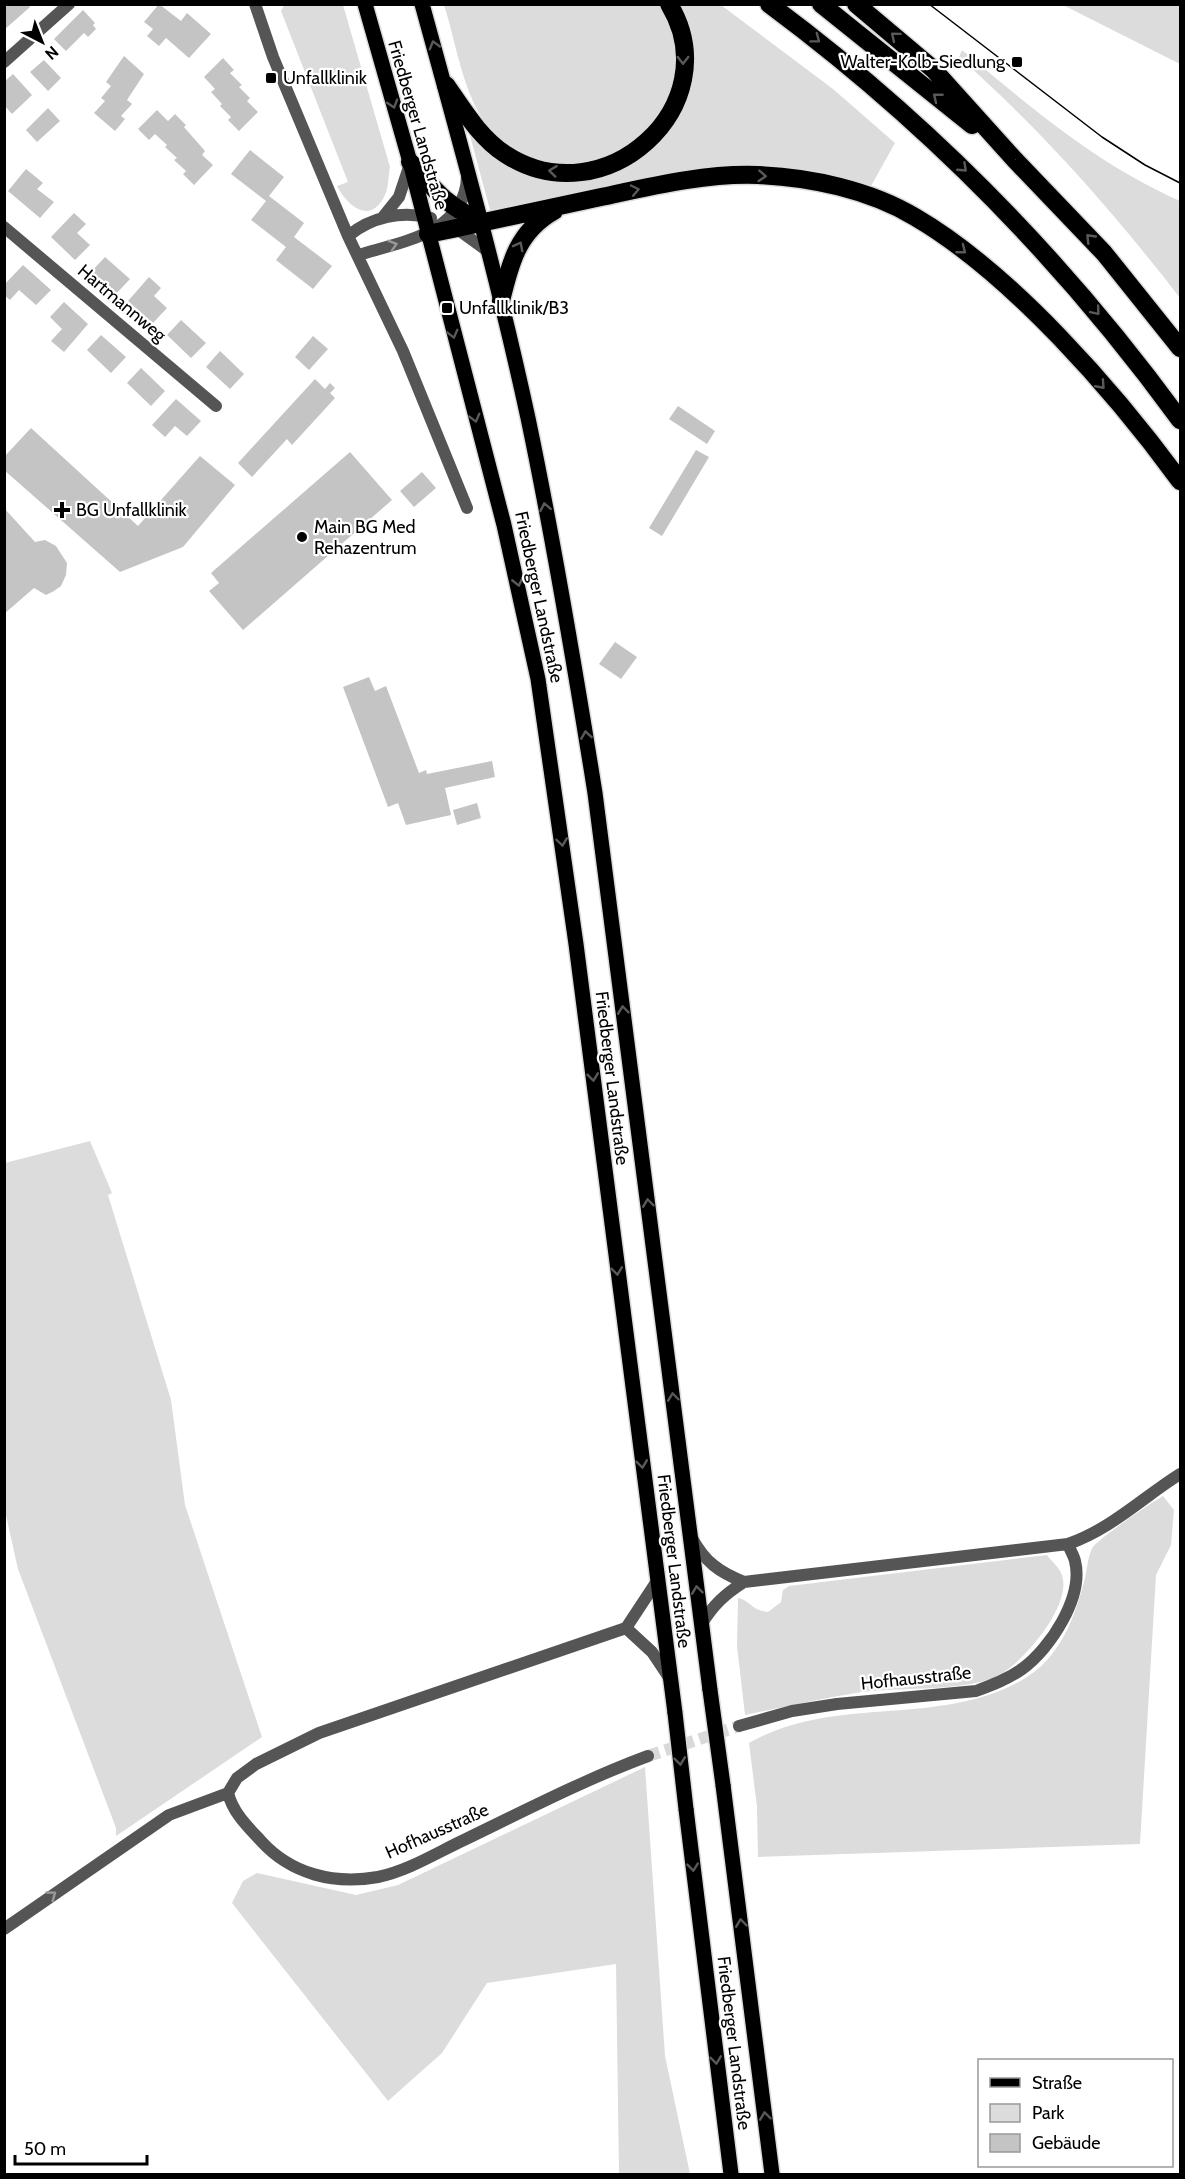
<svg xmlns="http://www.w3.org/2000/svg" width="1185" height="2179" viewBox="0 0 1185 2179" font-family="Cabin,sans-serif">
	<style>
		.green { fill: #dcdcdc }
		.building { fill: #c4c4c4 }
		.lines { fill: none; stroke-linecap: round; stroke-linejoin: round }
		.street-tunnel { stroke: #d9d9d9; stroke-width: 12; stroke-dasharray: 12 6; stroke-linecap: butt }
		.primary-casing { stroke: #dbdbdb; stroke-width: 18 }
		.highway-casing { stroke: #dbdbdb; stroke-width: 21 }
		.street { stroke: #555; stroke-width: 12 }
		.primary { stroke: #000; stroke-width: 15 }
		.highway { stroke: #000; stroke-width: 18 }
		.tram { stroke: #000; stroke-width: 1.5 }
		.primary-bridge-casing { stroke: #dbdbdb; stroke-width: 18; stroke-linecap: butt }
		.primary-bridge { stroke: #000; stroke-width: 15 }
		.oneway { stroke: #595959 }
		.oneway2 { stroke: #999 }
		.poi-dot { fill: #000; stroke: #fff; stroke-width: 2 }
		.labels { text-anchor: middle; stroke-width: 4.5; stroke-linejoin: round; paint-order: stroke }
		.poi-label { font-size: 18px; fill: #000; stroke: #fff; text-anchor: start }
		.street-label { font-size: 18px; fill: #000; stroke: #fff }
	</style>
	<rect width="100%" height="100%" fill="#fff"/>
	<path class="green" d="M 285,4 L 343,5 L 390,167 C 388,175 389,187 385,195 C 371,225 348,207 337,186 L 348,182 L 281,11 Z
		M 444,5 L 659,5 C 690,50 674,113 632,146 C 625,151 614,154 607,157 C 598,160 586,167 577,168 C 538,171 498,147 479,113 C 461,81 455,39 444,5 Z
		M 677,5 L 721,5 L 833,89 L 895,143 L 871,186 L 816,171 L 718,167 L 490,210 L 466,121 C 488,135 509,150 531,164 C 538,168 546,177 554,179 C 566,183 591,180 604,176 C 680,154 712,75 677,5 Z
		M 1063,5 L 1180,5 L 1180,64 Z
		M 962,50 C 1033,109 1095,163 1180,201 L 1180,298 C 1113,211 1041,130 959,57 Z
		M 90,1141 L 112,1193 L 108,1195 L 171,1400 L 185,1505 L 262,1737 L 116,1836 L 116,1828 L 18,1569 L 5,1511 L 5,1163 Z
		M 1163,1496 L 1174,1510 L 1171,1545 L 1156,1575 L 1140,1844 L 758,1857 L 757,1807 L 749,1743 C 835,1694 938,1728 1022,1680 C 1060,1659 1075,1617 1085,1578 C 1087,1570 1088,1554 1093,1547 C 1101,1537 1149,1504 1163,1496 Z
		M 1047,1555 C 1051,1561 1059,1567 1061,1573 C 1075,1602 1025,1660 1001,1674 C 971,1692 899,1687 862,1692 C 823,1698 784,1707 745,1715 L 737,1646 L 738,1598 C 750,1600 752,1611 768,1612 L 781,1602 L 783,1590 L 789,1586 Z
		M 645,1767 L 665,2056 L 690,2174 L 619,2174 L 616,1964 L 487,1983 L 442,2053 L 388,2101 L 232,1903 L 243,1881 L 257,1873 L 356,1895 L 398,1885 Z"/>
	<path class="building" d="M 4,4 L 28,4 L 30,7 L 4,30 Z
		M 159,4 L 181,21 L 187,13 L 211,34 L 189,58 L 166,38 L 159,46 L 147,36 L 153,29 L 144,22 Z
		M 83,10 L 95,23 L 93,25 L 96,29 L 88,37 L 84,33 L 66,51 L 54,39 Z
		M 124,56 L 144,74 L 127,100 L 132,104 L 121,116 L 125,119 L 115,131 L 94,113 L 105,101 L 101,98 L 111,86 L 106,82 Z
		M 223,58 L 234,70 L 230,73 L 242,85 L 239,87 L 250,98 L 247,101 L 258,112 L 239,131 L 228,120 L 231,117 L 220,106 L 222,104 L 211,92 L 215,89 L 204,77 Z
		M 44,60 L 61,78 L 48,91 L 30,72 Z
		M 13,74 L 32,95 L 12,114 L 4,105 L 4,82 Z
		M 48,108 L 60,121 L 37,142 L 26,130 Z
		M 157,110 L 168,121 L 175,114 L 186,125 L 184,127 L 205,151 L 202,155 L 213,165 L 194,185 L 183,174 L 186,171 L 174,160 L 177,158 L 165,147 L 167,145 L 155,134 L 149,140 L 138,129 Z
		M 250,150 L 284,177 L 269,196 L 304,223 L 294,237 L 332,266 L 313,289 L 276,260 L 286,247 L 251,220 L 266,201 L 231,174 Z
		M 26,169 L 43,183 L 37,189 L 54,202 L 40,218 L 8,191 Z
		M 74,213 L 86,224 L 77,233 L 90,245 L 75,260 L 51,237 Z
		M 105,257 L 130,279 L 116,294 L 91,272 Z
		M 23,265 L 51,290 L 36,305 L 19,290 L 10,300 L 4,295 L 4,285 Z
		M 149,277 L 161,288 L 154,296 L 167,308 L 153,323 L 128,301 Z
		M 64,302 L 88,324 L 64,352 L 51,341 L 62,329 L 50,317 Z
		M 181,320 L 206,343 L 191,358 L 167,335 Z
		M 101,335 L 126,357 L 111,373 L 87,350 Z
		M 313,336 L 328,349 L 309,370 L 295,357 Z
		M 220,351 L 244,374 L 230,389 L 206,367 Z
		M 141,368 L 165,391 L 151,406 L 127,383 Z
		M 315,379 L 325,389 L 330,383 L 335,388 L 330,393 L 335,398 L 292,445 L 287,439 L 252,477 L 238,463 Z
		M 176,399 L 201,421 L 187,436 L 175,426 L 165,437 L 152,425 Z
		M 678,406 L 715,431 L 707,444 L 669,419 Z
		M 31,428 L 138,526 L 200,456 L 235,485 L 183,547 L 120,572 L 4,470 L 4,457 Z
		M 696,450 L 709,457 L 662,536 L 649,528 Z
		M 350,452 L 392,500 L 243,630 L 209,591 L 219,583 L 211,573 Z
		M 422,472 L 436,488 L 414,507 L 400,491 Z
		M 4,508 L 35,542 L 45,540 L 56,546 L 67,563 L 66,575 L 61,586 L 54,591 L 46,595 L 34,588 L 4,614 Z
		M 615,642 L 637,657 L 621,679 L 599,664 Z
		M 369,677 L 375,691 L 386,686 L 419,773 L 426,770 L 427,774 L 492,761 L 495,777 L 445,788 L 451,815 L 406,825 L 398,803 L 388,807 L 343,687 Z
		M 477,803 L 481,818 L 457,825 L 453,810 Z"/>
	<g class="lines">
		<path class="street-tunnel" d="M 648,1756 L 739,1726"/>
		<g class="primary-casing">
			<path id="primary" d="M 365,4 L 410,162 L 504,525 L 538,679 L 576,944 L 675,1713
				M 422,4 C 460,142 498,279 528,418 C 554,542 575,668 595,793 L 710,1690
				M 723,1785 L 772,2174
				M 686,1809 L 731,2174"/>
		</g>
		<g class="highway-casing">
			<path id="highway" d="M 769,4 C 928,122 1065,262 1180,420
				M 821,4 L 972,125
				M 856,4 L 933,69 L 1015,160 L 1104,253 L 1180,348
				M 446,85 C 463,109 479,137 505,154 C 604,219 730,105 669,4
				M 410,162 C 437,192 445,205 482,222
				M 428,234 C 486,222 544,209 601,197 C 652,186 706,173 758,175 C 810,177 870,190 915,217 C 1011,273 1115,392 1180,481
				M 501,301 C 510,263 518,231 554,211"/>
		</g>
		<path class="street" d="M 255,4 L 273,57 L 348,236 L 403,351 L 467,508
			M 4,62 L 69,4
			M 383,217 L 399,197 L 410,164
			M 453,226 L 489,252
			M 4,227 L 216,406
			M 348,236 C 371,217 402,210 431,218
			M 358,255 C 401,242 465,233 467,177
			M 692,1538 C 705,1562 719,1572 744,1582
			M 701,1625 C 713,1605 725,1594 744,1582 L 1068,1544 C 1111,1529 1142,1498 1180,1474
			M 626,1628 L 652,1652 L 670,1679
			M 739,1726 L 792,1711 L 837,1704 L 976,1691 C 992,1685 1008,1679 1022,1669 C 1050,1649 1084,1597 1075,1561 C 1074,1556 1070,1550 1068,1544
			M 228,1793 C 233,1813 248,1827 261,1841 C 291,1874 334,1885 378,1877 C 408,1871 438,1852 466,1839 C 526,1810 586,1779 648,1756
			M 4,1929 L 169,1815 L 228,1793 L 237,1778 L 256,1764 L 319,1733 L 626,1628 L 657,1581"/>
		<use href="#primary" class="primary"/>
		<use href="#highway" class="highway"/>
		<path class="tram" d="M 929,4 L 1102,137 L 1145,165 L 1180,183"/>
		<g class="primary-bridge-casing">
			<path id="primary-bridge" d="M 710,1690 L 723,1785
				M 675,1713 L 686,1809"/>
		</g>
		<use href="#primary-bridge" class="primary-bridge"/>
	</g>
	<defs><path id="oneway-chevron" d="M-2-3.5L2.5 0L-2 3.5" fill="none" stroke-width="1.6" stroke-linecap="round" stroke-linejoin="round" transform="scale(1.5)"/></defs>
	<g class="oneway">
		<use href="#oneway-chevron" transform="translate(895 36) rotate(-140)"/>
		<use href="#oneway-chevron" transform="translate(816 39) rotate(37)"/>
		<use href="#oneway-chevron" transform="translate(434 45) rotate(-106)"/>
		<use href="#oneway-chevron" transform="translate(683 60) rotate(90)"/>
		<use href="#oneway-chevron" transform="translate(937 97) rotate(-141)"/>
		<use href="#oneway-chevron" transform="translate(393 104) rotate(73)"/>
		<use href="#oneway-chevron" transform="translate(963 168) rotate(43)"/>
		<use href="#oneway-chevron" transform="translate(553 171) rotate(-173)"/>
		<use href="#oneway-chevron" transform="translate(762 176) rotate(4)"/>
		<use href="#oneway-chevron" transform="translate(635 190) rotate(-12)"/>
		<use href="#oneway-chevron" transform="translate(1090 238) rotate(-134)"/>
		<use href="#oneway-chevron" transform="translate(519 246) rotate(-62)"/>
		<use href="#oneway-chevron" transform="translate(962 250) rotate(38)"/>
		<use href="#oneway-chevron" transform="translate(1096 311) rotate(50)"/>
		<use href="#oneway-chevron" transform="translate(453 334) rotate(76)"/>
		<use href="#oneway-chevron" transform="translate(1101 385) rotate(48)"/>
		<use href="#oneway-chevron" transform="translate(475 418) rotate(75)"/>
		<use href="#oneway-chevron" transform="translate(545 507) rotate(-101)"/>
		<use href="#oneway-chevron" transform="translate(518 582) rotate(77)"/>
		<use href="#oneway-chevron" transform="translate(586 735) rotate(-99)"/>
		<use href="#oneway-chevron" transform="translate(562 842) rotate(82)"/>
		<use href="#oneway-chevron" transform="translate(623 1010) rotate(-97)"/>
		<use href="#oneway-chevron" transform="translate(593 1077) rotate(83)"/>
		<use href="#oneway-chevron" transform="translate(648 1203) rotate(-97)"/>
		<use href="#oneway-chevron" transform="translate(617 1271) rotate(83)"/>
		<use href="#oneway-chevron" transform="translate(673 1397) rotate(-97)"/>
		<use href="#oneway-chevron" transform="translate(642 1464) rotate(83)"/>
		<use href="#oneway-chevron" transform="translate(697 1590) rotate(-97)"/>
		<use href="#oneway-chevron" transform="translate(680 1761) rotate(83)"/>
		<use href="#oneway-chevron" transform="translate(693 1867) rotate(84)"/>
		<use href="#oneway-chevron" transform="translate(741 1923) rotate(-97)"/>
		<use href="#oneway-chevron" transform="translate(716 2060) rotate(83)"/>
		<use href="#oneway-chevron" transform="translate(765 2116) rotate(-97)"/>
	</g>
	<g class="oneway2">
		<use href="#oneway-chevron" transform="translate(393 245) rotate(-17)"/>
		<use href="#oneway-chevron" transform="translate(52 1895) rotate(-36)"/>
	</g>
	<g class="poi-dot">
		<rect x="1011" y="56" width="12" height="12" rx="3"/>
		<rect x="265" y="72" width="12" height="12" rx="3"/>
		<rect x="441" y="302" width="12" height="12" rx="3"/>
		<path d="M59 501h6v6h6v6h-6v6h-6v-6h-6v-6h6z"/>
		<circle cx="302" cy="537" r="6"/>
	</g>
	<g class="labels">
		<g class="poi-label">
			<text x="1005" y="68" text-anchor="end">Walter-Kolb-Siedlung</text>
			<text x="283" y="84">Unfallklinik</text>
			<text x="459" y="314">Unfallklinik/B3</text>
			<text x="76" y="516">BG Unfallklinik</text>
			<text x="314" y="533">Main BG Med<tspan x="314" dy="21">Rehazentrum</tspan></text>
		</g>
		<g class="street-label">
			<text transform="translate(418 125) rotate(74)" y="6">Friedberger Landstraße</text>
			<text transform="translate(122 303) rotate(40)" y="6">Hartmannweg</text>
			<text transform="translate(539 597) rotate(78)" y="6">Friedberger Landstraße</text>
			<text transform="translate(612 1078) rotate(83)" y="6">Friedberger Landstraße</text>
			<text transform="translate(674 1561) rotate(83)" y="6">Friedberger Landstraße</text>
			<text transform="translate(916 1678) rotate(-6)" y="6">Hofhausstraße</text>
			<text transform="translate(437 1831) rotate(-24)" y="6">Hofhausstraße</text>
			<text transform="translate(734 2043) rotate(83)" y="6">Friedberger Landstraße</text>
		</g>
	</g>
	<rect width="1185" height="2179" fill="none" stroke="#000000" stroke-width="12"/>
	<rect x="978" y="2059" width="195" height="108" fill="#ffffff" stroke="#999999" stroke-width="1.5"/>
	<rect x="990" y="2078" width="30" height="9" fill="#000000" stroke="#999999" stroke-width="1.5"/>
	<text x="1032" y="2089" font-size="18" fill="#000000">Straße</text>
	<rect x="990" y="2104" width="30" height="18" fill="#dcdcdc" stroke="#999999" stroke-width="1.5"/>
	<text x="1032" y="2119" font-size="18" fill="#000000">Park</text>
	<rect x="990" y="2134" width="30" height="18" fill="#c4c4c4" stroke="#999999" stroke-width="1.5"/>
	<text x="1032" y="2149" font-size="18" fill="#000000">Gebäude</text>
	<g transform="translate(42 42) rotate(138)" stroke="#ffffff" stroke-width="4.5" paint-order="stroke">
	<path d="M0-4.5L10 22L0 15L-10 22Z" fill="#000000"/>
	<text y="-9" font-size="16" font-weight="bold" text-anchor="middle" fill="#000000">N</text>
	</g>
	<path d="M15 2155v9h132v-9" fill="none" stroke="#000000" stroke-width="3"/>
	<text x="24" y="2155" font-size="18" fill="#000000" stroke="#ffffff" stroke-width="4.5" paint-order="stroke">50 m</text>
</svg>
